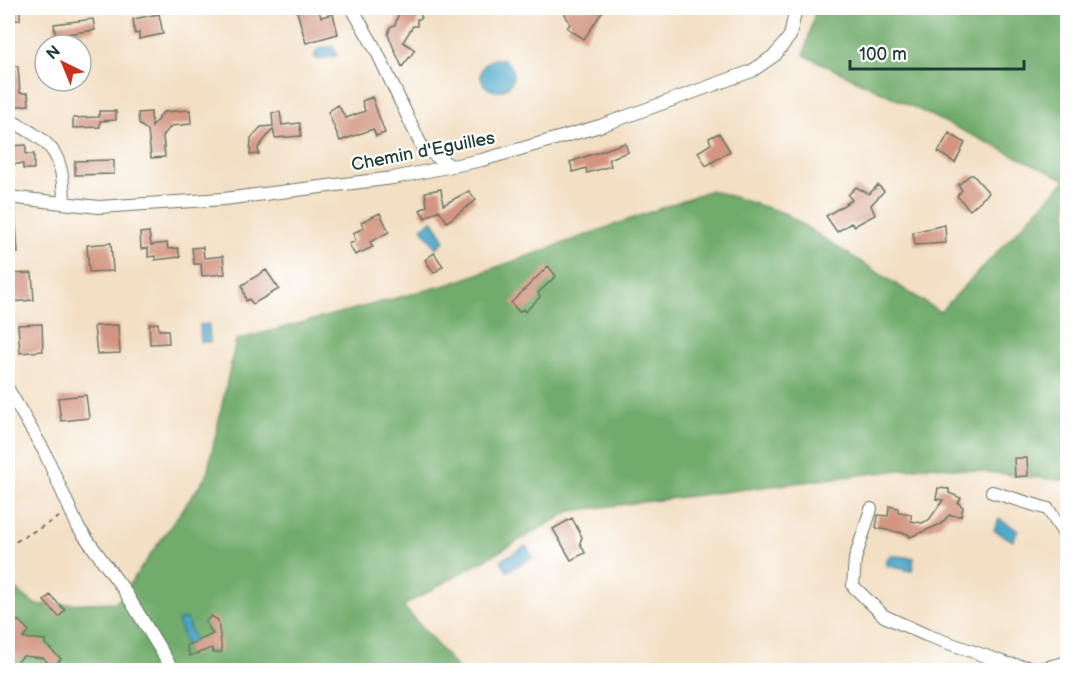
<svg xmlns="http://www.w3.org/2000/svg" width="1075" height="678" viewBox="0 0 1075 678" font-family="'Balsamiq Sans',sans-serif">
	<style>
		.forest { fill: #71ac6c; stroke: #487450; stroke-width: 1.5 }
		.water { fill: #4aa5c8; stroke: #34717e; stroke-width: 1.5 }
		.building { fill: #d39581 }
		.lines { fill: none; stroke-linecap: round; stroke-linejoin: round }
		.minor-casing { stroke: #697666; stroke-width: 14 }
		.path { stroke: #697666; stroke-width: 2; stroke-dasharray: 4.5 4.5; stroke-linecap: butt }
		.minor { stroke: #fff; stroke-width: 12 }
		.labels { text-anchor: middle; stroke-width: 4.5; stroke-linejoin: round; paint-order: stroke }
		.street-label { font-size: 18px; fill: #1f3d34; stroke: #fff }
	</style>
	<rect width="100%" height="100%" fill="#fff"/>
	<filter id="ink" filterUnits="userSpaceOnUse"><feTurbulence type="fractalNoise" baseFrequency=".0167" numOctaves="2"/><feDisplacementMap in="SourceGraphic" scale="12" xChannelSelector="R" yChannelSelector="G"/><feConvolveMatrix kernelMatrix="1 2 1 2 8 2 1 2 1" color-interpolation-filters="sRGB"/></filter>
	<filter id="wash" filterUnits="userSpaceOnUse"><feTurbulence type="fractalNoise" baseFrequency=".008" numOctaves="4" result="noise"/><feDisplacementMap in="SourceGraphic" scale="24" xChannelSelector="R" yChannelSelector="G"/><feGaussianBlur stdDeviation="1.35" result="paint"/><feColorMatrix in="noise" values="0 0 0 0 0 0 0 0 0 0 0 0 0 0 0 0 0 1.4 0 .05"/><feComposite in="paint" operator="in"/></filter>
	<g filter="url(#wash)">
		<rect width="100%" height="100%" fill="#f3dfc4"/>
		<path class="forest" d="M 816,8 L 1067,8 L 1067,481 L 932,466 L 571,511 L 403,606 L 459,670 L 8,670 L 8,583 L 36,605 L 117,602 L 207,475 L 236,340 L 450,284 L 711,190 L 784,213 L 940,312 L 1066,180 L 804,55 Z"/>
		<path class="water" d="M 333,46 L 337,55 L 320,60 L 314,57 L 317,50 Z
			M481 75a16 16 0 1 1 32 0a16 16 0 1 1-32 0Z
			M 432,220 L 445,240 L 436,248 L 422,228 Z
			M 209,324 L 210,342 L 201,342 L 200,325 Z
			M 999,519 L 1018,530 L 1013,541 L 994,530 Z
			M 526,546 L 533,557 L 507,571 L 501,560 Z
			M 890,555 L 914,558 L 912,571 L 888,566 L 886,561 Z
			M 186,618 L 195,642 L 186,646 L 178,621 Z"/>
		<g id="blocks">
			<path class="building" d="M 8,8 L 20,8 L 20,20 L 8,20 Z
				M 296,8 L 318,8 L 321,17 L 333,14 L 338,34 L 306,43 Z
				M 407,8 L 421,8 L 421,19 L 417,19 L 417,26 L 413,26 L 403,42 L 415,50 L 402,67 L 388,35 L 390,27 L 395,25 L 398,15 Z
				M 562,8 L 605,8 L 584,39 L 567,28 L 570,24 Z
				M 159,14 L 163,34 L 139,39 L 139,33 L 135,34 L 133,19 Z
				M 93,19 L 95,30 L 67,34 L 69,45 L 57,45 L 54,24 Z
				M 18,66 L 20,93 L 28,93 L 29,105 L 13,107 L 12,95 L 8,95 L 8,67 Z
				M 372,97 L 385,133 L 376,136 L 373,129 L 340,141 L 328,112 L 338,105 L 346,118 L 365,111 L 362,101 Z
				M 190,110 L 191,124 L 171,126 L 163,136 L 165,157 L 151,158 L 148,131 L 139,124 L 138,113 L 151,112 L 152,127 L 163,112 Z
				M 99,111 L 116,111 L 116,120 L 100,121 L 100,127 L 73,128 L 73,118 L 99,117 Z
				M 280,112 L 282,125 L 300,123 L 301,136 L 275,138 L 273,129 L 258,148 L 259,154 L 250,155 L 251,138 L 261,127 L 273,126 L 272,113 Z
				M 719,133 L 730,151 L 706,166 L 698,152 L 711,144 L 709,138 Z
				M 949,133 L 965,143 L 955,163 L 938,152 Z
				M 625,143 L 628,152 L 609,159 L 611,166 L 587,173 L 586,168 L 573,172 L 570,162 Z
				M 26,145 L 26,154 L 34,154 L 34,169 L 23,169 L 23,164 L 8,164 L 8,146 Z
				M 114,160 L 114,174 L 75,175 L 75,161 Z
				M 970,175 L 973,175 L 989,193 L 970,210 L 957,196 L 962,190 L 958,185 Z
				M 878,185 L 884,191 L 871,205 L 875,215 L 854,226 L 851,223 L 837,232 L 826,216 L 852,200 L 848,195 L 856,187 L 869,194 Z
				M 441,189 L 443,205 L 469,191 L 476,200 L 447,222 L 439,210 L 425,218 L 420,210 L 427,206 L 425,192 Z
				M 8,210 L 15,210 L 18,253 L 8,254 Z
				M 380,213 L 389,232 L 370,242 L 373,247 L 355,255 L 349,244 L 356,241 L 353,233 L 364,228 L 361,222 Z
				M 945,225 L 946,243 L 915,245 L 913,232 Z
				M 149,232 L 151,245 L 167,243 L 168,249 L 178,248 L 180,257 L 155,260 L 155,256 L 148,257 L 148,248 L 141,249 L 140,233 Z
				M 111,243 L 113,271 L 89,272 L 87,245 Z
				M 203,247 L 204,258 L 223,256 L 225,274 L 202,276 L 201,264 L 194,264 L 192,248 Z
				M 434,253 L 443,266 L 434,273 L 425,260 Z
				M 548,266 L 556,276 L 538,293 L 540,297 L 525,312 L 523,309 L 519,312 L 511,303 Z
				M 266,270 L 279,289 L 253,304 L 249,299 L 246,301 L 242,285 Z
				M 32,273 L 34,300 L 10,302 L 8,274 Z
				M 158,323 L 159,330 L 168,330 L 169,343 L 150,344 L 149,324 Z
				M 42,324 L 43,351 L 20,353 L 18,325 Z
				M 118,325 L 120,353 L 97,354 L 94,326 Z
				M 86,395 L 89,418 L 61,421 L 58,398 Z
				M 1014,458 L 1027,458 L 1028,476 L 1015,477 Z
				M 938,488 L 949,489 L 949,493 L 961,498 L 958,503 L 963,507 L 961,516 L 949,515 L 941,524 L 910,537 L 908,534 L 876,528 L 878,515 L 888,516 L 889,506 L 898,508 L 898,512 L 911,514 L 911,521 L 922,523 L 929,520 L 943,500 L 936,499 Z
				M 572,518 L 582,537 L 580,543 L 585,553 L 571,560 L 553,529 Z
				M 50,595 L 65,610 L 59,617 L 44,601 Z
				M 211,616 L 218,620 L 222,652 L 213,653 L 212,648 L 190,656 L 186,646 L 213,634 L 205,622 Z
				M 18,620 L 29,631 L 23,638 L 45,640 L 45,644 L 61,659 L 53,667 L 43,658 L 23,656 L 15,665 L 8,658 L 8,650 L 14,642 L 8,632 Z"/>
		</g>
	</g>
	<g filter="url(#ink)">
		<use href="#blocks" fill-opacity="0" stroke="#697666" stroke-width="1.5"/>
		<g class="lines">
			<g class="minor-casing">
				<path id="minor" d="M 352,8 L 377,52 L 422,147 L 451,166
					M 8,119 C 52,143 63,150 64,203
					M 8,197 L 99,207 L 224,199 L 393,178 L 482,160 L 600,126 L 752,71 L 775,55 L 790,36 L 796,8
					M 8,389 L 44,451 L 78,527 L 124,590 L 173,670
					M 992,492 L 1048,509 L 1068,540
					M 871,509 L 855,559 L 853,586 L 884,616 L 926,635 L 1008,664 L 1040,669 L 1068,662"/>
			</g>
			<path class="path" d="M 8,546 L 61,516"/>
			<use href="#minor" class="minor"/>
		</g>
	</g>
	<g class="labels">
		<g class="street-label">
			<text transform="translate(423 151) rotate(-11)" y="6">Chemin d'Eguilles</text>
		</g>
	</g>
	<rect width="1075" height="678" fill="none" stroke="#fff" stroke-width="30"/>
	<g transform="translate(63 63) rotate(317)"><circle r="28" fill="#ffffff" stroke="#a5b1ae" stroke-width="1.5"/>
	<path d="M0-4.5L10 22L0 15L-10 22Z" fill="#c8321e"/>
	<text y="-9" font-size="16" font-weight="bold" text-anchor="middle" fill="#1f3d34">N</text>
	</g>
	<path d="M850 60v9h174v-9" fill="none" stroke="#1f3d34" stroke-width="3"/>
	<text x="859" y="60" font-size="18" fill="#1f3d34" stroke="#ffffff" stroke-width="4.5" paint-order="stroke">100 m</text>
</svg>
